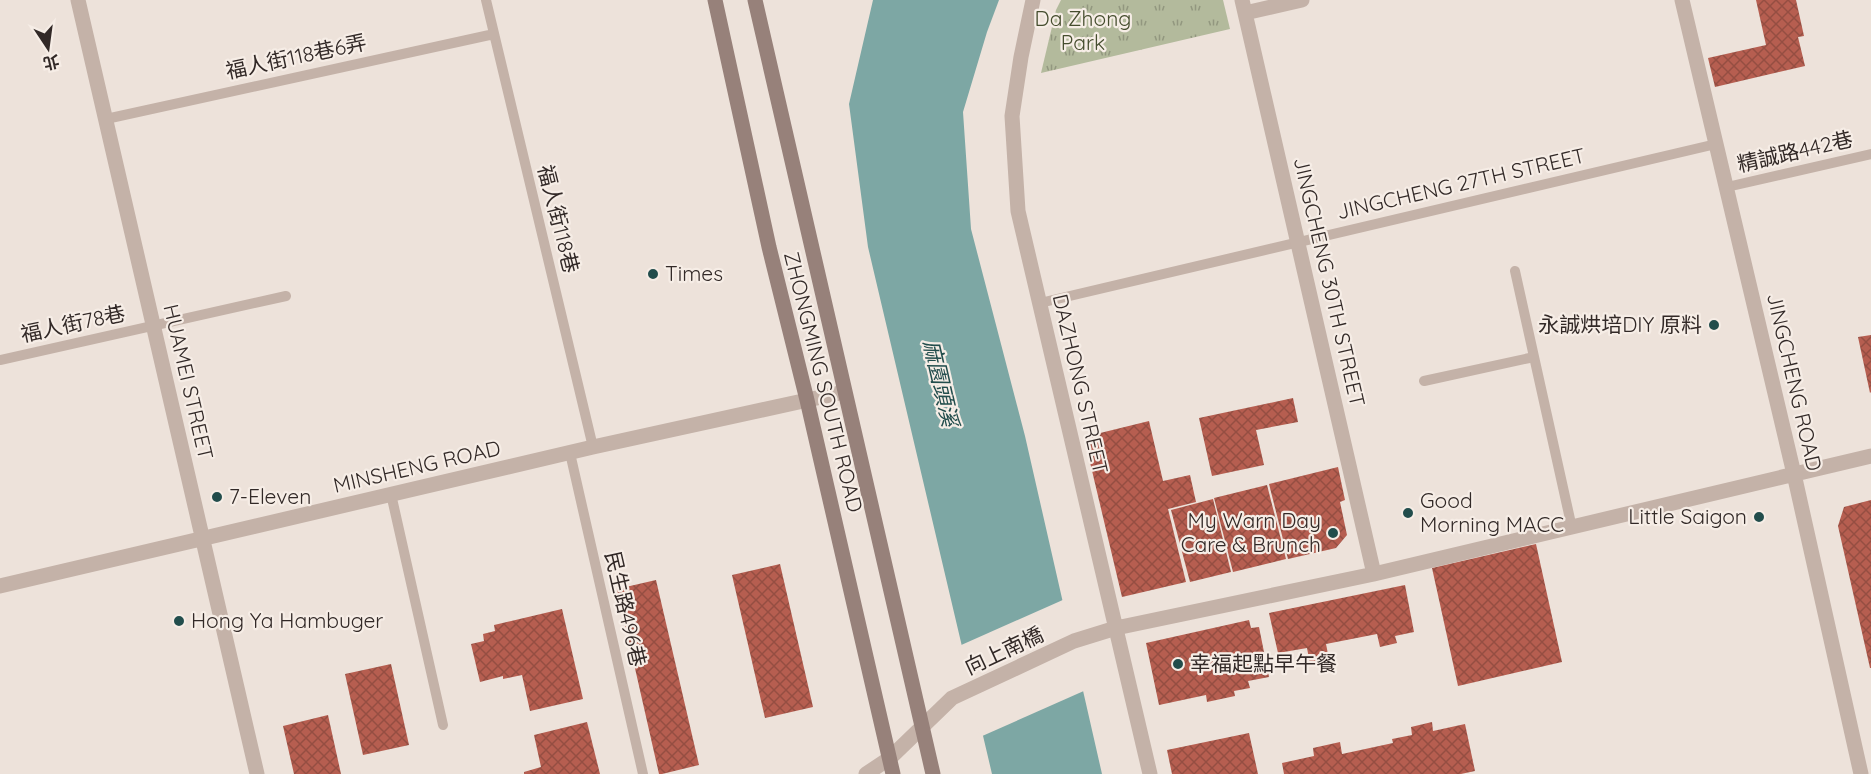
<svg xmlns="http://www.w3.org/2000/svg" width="1871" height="774" viewBox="0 0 1871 774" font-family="Quicksand,'Noto Sans TC',sans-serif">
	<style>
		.park { fill: url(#park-tufts) }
		.water { fill: #7da7a4 }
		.pier { fill: #ede2da }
		.building { fill: url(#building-cross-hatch) }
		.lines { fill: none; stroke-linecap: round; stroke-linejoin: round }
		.service { stroke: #c4b2a8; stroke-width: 10 }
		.minor { stroke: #c4b2a8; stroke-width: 15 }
		.secondary { stroke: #97817a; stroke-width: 15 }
		.poi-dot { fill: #224d4c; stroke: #f6ede6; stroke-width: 2 }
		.labels { text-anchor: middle; stroke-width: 4.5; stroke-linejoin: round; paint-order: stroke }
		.park-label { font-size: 21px; fill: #454d2e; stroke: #f6ede6 }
		.street-label { font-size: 21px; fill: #322927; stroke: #f6ede6 }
		.poi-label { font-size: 21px; fill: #322927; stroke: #f6ede6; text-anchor: start }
		.water-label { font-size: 22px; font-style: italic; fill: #224d4c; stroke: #f6ede6 }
	</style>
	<defs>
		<pattern id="park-tufts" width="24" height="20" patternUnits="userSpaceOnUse" patternTransform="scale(1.5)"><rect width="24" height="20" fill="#b3ba9c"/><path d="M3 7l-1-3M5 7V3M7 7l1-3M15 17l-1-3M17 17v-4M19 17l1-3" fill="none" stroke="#92977f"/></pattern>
		<pattern id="building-cross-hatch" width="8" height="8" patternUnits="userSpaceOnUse" patternTransform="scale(1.5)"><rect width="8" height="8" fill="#b65e50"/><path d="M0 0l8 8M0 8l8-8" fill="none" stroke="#954e42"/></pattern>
	</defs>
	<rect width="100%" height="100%" fill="#ede2da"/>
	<path class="park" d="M 1061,0 L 1223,0 L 1230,29 L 1041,73 L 1056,10 Z"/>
	<path class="water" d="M 873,0 L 999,0 L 987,32 L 963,112 L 971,229 L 1025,436 L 1102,774 L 992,774 L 868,247 L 849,104 Z"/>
	<path class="pier" d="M 1065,599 L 1086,690 L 980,737 L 959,646 Z"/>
	<path class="building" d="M 1756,0 L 1796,0 L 1804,36 L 1798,37 L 1805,66 L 1715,87 L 1708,58 L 1766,45 Z
		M 1871,335 L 1871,392 L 1870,393 L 1858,337 Z
		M 1293,398 L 1298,422 L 1256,430 L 1264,465 L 1212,476 L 1199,418 Z
		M 1149,421 L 1163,481 L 1190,475 L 1196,502 L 1168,509 L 1186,582 L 1122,597 L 1084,437 Z
		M 1338,467 L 1345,500 L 1340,502 L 1347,535 L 1336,548 L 1288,559 L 1269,484 Z
		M 1267,485 L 1286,559 L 1233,572 L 1214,498 Z
		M 1213,499 L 1231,572 L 1190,582 L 1171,510 Z
		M 1871,500 L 1871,668 L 1870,668 L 1838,526 L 1844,507 Z
		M 1536,544 L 1562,662 L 1458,686 L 1432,568 Z
		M 780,564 L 813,707 L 765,718 L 732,575 Z
		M 656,580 L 699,765 L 662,774 L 659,774 L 617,589 Z
		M 1405,585 L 1414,632 L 1395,636 L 1397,643 L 1380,647 L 1377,634 L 1326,644 L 1329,659 L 1310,664 L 1307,648 L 1278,653 L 1269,613 Z
		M 562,609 L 583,699 L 530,711 L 522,675 L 503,679 L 503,676 L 480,682 L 471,644 L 484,641 L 483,634 L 495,631 L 494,625 Z
		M 1249,620 L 1251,628 L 1259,627 L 1269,677 L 1248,681 L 1250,688 L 1234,691 L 1235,696 L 1207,702 L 1206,695 L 1159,705 L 1146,643 Z
		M 391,664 L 409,745 L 363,755 L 345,674 Z
		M 328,715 L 341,774 L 294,774 L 283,726 Z
		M 587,722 L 600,774 L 524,774 L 524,772 L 541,767 L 534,735 Z
		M 1432,722 L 1433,731 L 1465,724 L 1475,771 L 1461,774 L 1284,774 L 1282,763 L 1314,756 L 1313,748 L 1340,742 L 1342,754 L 1393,743 L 1392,739 L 1412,735 L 1411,727 Z
		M 1249,733 L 1258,774 L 1172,774 L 1167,750 Z"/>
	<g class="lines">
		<path class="service" d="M 486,0 L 593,447
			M 106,119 L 494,34
			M 1727,187 L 1871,154
			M 1515,271 L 1572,528
			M 1040,303 L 1716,144
			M 0,360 L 286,296
			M 1424,381 L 1534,357
			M 570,453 L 643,774
			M 391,494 L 443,725"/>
		<path class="minor" d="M 78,0 L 257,774
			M 1033,0 L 1021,57 L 1012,116 L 1018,211 L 1150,774
			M 1242,0 L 1374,574
			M 1682,0 L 1794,474 L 1861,774
			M 1245,13 L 1302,0
			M 0,586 L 593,447 L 844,392
			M 866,774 L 890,758 L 952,698 L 1074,641 L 1116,628 L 1374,574 L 1871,456"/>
		<path class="secondary" d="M 715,0 L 769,247 L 807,400 L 893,774
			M 755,0 L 933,774"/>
	</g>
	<g class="poi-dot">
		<circle cx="653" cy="274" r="6"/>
		<circle cx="1714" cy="325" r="6"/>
		<circle cx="217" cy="497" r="6"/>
		<circle cx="1408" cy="513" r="6"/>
		<circle cx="1759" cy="517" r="6"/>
		<circle cx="1333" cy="533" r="6"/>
		<circle cx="179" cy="621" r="6"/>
		<circle cx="1178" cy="664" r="6"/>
	</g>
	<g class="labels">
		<g class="park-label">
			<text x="1083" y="26">Da Zhong<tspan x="1083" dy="24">Park</tspan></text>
		</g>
		<g class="street-label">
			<text transform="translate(296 57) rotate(-12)" y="7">福人街118巷6弄</text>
			<text transform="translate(1795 152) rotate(-13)" y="7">精誠路442巷</text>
			<text transform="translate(1461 184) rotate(-13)" y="7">JINGCHENG 27TH STREET</text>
			<text transform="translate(558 219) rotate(76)" y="7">福人街118巷</text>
			<text transform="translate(1329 282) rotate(77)" y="7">JINGCHENG 30TH STREET</text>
			<text transform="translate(73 324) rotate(-12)" y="7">福人街78巷</text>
			<text transform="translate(188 382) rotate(77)" y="7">HUAMEI STREET</text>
			<text transform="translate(823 382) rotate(76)" y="7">ZHONGMING SOUTH ROAD</text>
			<text transform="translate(1794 382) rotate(77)" y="7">JINGCHENG ROAD</text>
			<text transform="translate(1080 384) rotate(77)" y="7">DAZHONG STREET</text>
			<text transform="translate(417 467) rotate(-13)" y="7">MINSHENG ROAD</text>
			<text transform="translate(625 609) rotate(77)" y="7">民生路496巷</text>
			<text transform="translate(1004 651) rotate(-25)" y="7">向上南橋</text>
		</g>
		<g class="poi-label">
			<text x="665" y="281">Times</text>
			<text x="1702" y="332" text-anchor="end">永誠烘培DIY 原料</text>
			<text x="229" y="504">7-Eleven</text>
			<text x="1420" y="508">Good<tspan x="1420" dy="24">Morning MACC</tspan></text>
			<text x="1747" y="524" text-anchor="end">Little Saigon</text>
			<text x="1321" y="528" text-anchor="end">My Warn Day<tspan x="1321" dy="24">Care &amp; Brunch</tspan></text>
			<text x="191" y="628">Hong Ya Hambuger</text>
			<text x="1190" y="671">幸福起點早午餐</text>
		</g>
		<g class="water-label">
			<text transform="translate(941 383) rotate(77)" y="8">麻園頭溪</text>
		</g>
	</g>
	<g transform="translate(48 48) rotate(167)" stroke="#f6ede6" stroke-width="4.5" paint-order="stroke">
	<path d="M0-4.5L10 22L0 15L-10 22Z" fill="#322927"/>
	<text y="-9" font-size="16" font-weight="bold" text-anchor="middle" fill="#322927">北</text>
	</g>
</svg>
